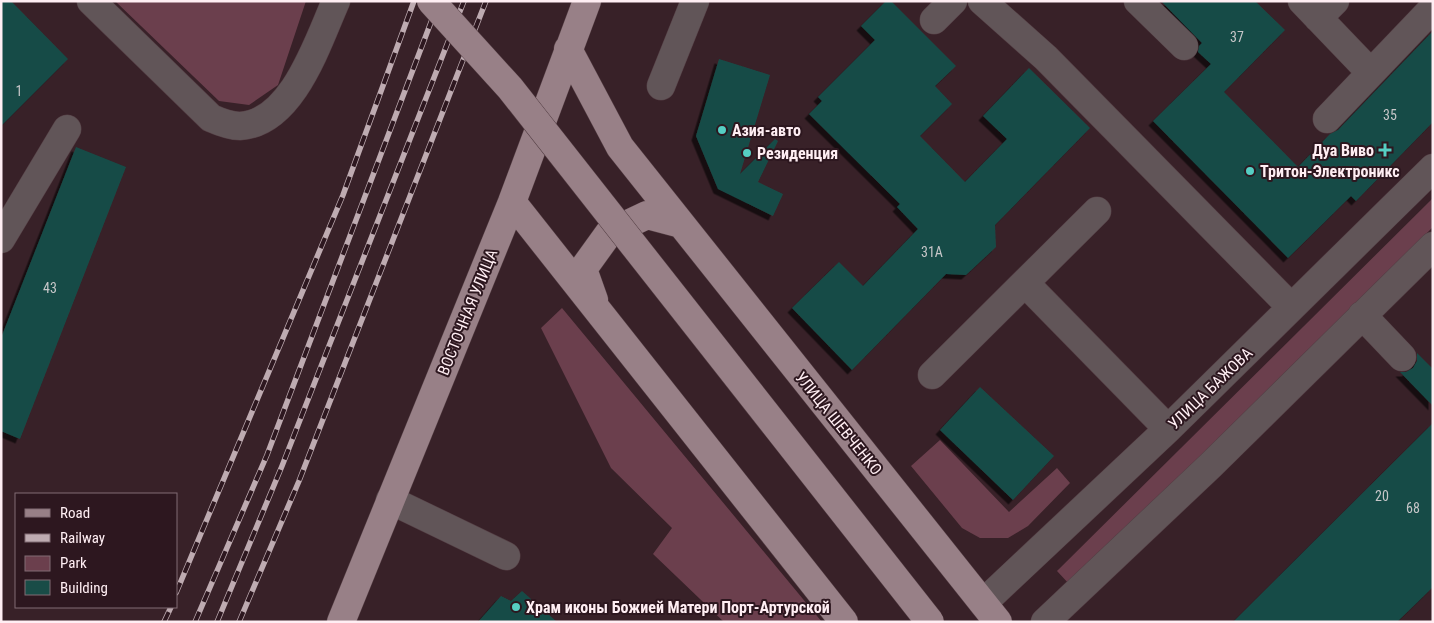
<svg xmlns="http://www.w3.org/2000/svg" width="1434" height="623" viewBox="0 0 1434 623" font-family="'Roboto Condensed',sans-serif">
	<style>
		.green { fill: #6b3f4d }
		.building { fill: #194c47; filter: url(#shadow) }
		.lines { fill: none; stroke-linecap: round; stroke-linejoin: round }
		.minor-casing { stroke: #543e44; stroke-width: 29 }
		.major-casing { stroke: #543e44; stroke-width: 29 }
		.minor { stroke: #615558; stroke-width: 28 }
		.major { stroke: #988087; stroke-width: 28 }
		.rail-casing { stroke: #beabb1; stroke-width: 5.5 }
		.rail { stroke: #2d171f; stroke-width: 4; stroke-dasharray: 11; stroke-linecap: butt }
		.major-bridge-casing { stroke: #543e44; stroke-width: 29; stroke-linecap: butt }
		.major-bridge { stroke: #988087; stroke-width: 28 }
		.poi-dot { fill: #56cec3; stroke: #2d171f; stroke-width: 2 }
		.labels { text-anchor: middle; stroke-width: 4; stroke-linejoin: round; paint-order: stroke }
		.number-label { font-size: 14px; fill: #c6c6c8 }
		.poi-label { font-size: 16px; font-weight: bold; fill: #ffeef3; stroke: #2d171f; text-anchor: start }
		.street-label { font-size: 16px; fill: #ffeef3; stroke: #2d171f }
	</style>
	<defs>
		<filter id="shadow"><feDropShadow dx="-4.5" dy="4.5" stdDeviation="0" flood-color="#0009"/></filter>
	</defs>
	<rect width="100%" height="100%" fill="#382128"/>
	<path class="green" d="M 115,1 L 306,1 L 278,85 L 249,105 L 219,101 Z
		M 1433,198 L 1433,227 L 1070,585 L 1057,571 Z
		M 562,308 L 822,622 L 724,622 L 653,554 L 672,528 L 611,468 L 541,328 Z
		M 940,440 L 1009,512 L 1057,468 L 1070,483 L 1028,526 L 1008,538 L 980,538 L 962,528 L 911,466 Z"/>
	<path class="building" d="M 1,1 L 11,1 L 68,59 L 1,126 Z
		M 886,1 L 891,1 L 956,66 L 935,86 L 952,104 L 920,136 L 965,182 L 1007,139 L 983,116 L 1029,68 L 1090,128 L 995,225 L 996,247 L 966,275 L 946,274 L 852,370 L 792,308 L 839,262 L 863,286 L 918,229 L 897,207 L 900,204 L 809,114 L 822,101 L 818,97 L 875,40 L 861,26 Z
		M 1161,1 L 1255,1 L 1285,30 L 1224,92 L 1298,167 L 1330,134 L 1338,130 L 1433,31 L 1433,122 L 1356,201 L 1351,196 L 1288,258 L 1153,121 L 1211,64 L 1198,52 L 1199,46 L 1202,43 Z
		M 719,59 L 770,75 L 740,174 L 775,139 L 778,141 L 758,182 L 783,194 L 773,216 L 718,189 L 696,136 Z
		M 76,147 L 126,167 L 20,439 L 1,431 L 1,338 Z
		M 1417,353 L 1433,369 L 1433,406 L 1400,372 L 1406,372 L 1413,368 L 1417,361 Z
		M 980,387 L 1054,456 L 1013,500 L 940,430 Z
		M 1433,423 L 1433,587 L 1397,622 L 1233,622 Z
		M 522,591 L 557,622 L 478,622 L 501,596 L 511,601 Z"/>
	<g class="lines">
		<g class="minor-casing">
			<path id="minor" d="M 91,1 L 211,118 C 220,122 230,126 240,126 C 293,123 318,41 336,1
				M 982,1 L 1046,58 L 1291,307
				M 1138,1 L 1184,46
				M 1302,1 L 1371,73
				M 1318,18 L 1335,1
				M 934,20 L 953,1
				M 661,86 L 695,1
				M 1327,119 L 1433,8
				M 1,239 L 67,129
				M 1025,283 L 1168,429
				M 1362,315 L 1402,357
				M 932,375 L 1097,211
				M 390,500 L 506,556
				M 983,603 L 1168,429 L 1433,168
				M 1045,622 L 1211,465 L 1433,246"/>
		</g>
		<g class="major-casing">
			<path id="major" d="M 568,49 L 620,147 L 998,622
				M 512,202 L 844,622
				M 594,300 L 583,269 L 609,233 L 647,215 L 681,224
				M 341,622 L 512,202 L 587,1"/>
		</g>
		<use href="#minor" class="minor"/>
		<use href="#major" class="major"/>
		<g class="rail-casing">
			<path id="rail" d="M 176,593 L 343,195 L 414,1
				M 164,622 L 171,607
				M 195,622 L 267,455 L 439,1
				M 217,622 L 282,466 L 464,1
				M 239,622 L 299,481 L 486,1"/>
		</g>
		<use href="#rail" class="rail"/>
		<g class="major-bridge-casing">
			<path id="major-bridge" d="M 431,1 L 510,88 L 930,622"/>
		</g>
		<use href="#major-bridge" class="major-bridge"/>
	</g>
	<g class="poi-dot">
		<circle cx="722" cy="130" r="5"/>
		<path d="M1382.5 142.5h5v5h5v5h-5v5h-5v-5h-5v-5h5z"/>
		<circle cx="747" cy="153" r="5"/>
		<circle cx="1250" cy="171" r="5"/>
		<circle cx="516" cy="607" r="5"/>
	</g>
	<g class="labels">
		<g class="number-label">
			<text x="1237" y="42">37</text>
			<text x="19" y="96">1</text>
			<text x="1390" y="120">35</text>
			<text x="932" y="257">31А</text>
			<text x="50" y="293">43</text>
			<text x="1382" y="501">20</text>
			<text x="1413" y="513">68</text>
		</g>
		<g class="poi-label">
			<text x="732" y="136">Азия-авто</text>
			<text x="1374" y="156" text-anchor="end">Дуа Виво</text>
			<text x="757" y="159">Резиденция</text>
			<text x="1260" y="177">Тритон-Электроникс</text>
			<text x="526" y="613">Храм иконы Божией Матери Порт-Артурской</text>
		</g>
		<g class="street-label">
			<text transform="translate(467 312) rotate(-68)" y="6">ВОСТОЧНАЯ УЛИЦА</text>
			<text transform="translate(1210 388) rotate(-44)" y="6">УЛИЦА БАЖОВА</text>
			<text transform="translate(839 423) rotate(51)" y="6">УЛИЦА ШЕВЧЕНКО</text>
		</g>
	</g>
	<rect width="1434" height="623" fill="none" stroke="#ffeef3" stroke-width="5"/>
	<rect x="15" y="493" width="162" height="115" fill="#2d171f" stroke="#816d74"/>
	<rect x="25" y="509" width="25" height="8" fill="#988087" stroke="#816d74"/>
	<text x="60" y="518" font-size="15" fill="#ffeef3">Road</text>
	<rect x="25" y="534" width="25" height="8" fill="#beabb1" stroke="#816d74"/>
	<text x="60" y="543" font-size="15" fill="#ffeef3">Railway</text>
	<rect x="25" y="556" width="25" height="15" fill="#6b3f4d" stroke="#816d74"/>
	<text x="60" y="568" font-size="15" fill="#ffeef3">Park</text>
	<rect x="25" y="580" width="25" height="15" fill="#194c47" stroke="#816d74"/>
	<text x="60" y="593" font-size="15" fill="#ffeef3">Building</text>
</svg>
